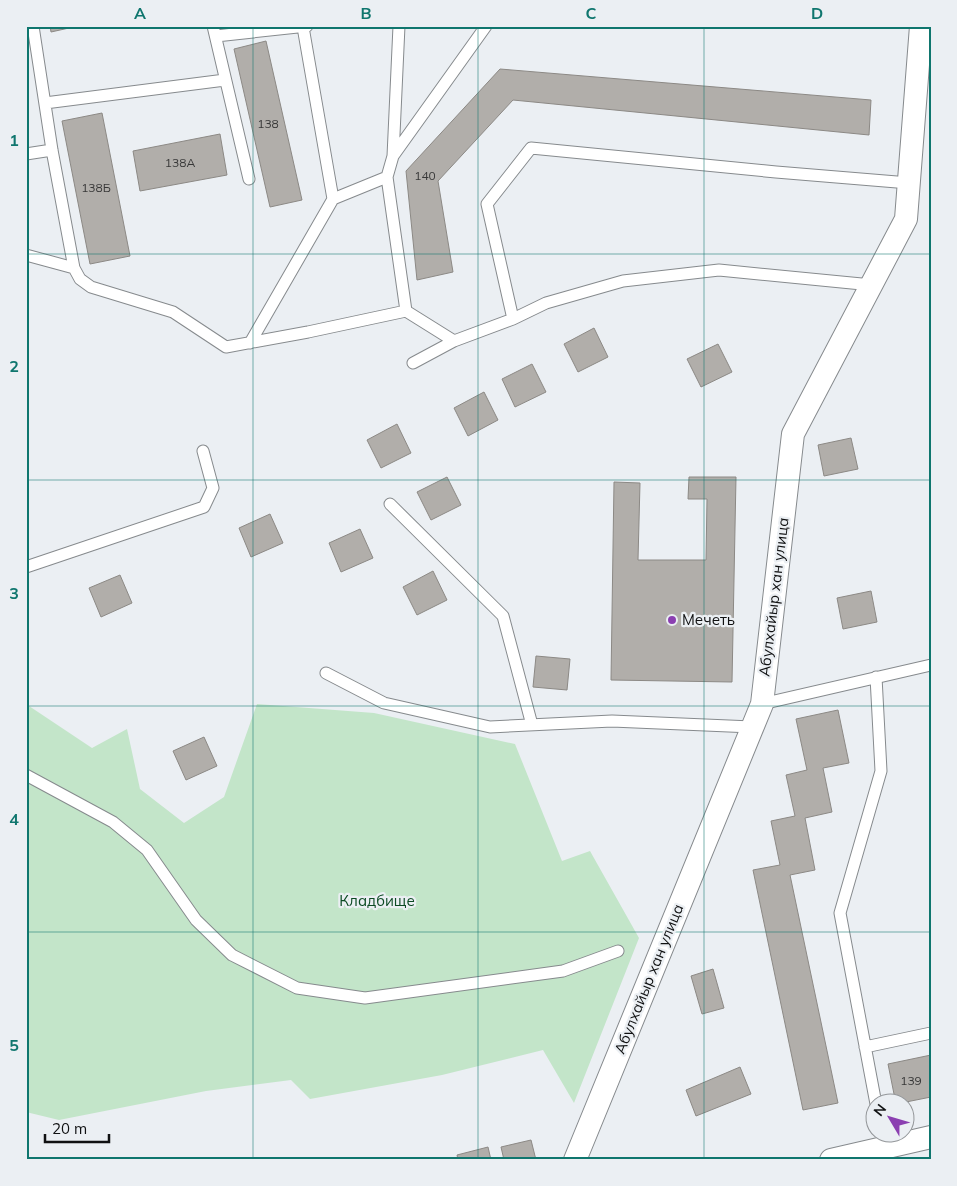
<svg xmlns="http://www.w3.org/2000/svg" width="957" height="1186" viewBox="0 0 957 1186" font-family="Mulish,sans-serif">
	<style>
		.green { fill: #c3e5c9 }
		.building { fill: #b1aeaa; stroke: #8c8985 }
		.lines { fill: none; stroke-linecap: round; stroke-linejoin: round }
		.service-casing { stroke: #868a8d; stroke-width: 13 }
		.minor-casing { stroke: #868a8d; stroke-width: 24 }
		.service { stroke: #fff; stroke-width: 11 }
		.minor { stroke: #fff; stroke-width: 22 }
		.grid { fill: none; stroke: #0f766e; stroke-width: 1; stroke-opacity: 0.55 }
		.poi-dot { fill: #8b3fb1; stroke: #ebeff3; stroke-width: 2 }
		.labels { text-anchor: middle; stroke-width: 4.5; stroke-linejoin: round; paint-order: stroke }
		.number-label { font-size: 12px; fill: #383838 }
		.street-label { font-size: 15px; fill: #101112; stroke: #ebeff3 }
		.poi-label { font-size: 15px; fill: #101112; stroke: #ebeff3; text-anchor: start }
		.park-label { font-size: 15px; fill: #0b4a23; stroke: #ebeff3 }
		.neatline { fill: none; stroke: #0f766e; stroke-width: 2 }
		.grid-label { font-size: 16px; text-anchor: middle; font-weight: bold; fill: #0f766e }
	</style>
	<rect width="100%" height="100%" fill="#ebeff3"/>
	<path class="green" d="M 26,704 L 92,748 L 127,729 L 140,789 L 184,823 L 224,797 L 257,704 L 374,713 L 515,744 L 562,861 L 590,851 L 639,938 L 574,1103 L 543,1050 L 442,1075 L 310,1099 L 291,1080 L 206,1091 L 59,1120 L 26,1112 Z"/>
	<path class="building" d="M 50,26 L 78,26 L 51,32 Z
		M 266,41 L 302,200 L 270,207 L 234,49 Z
		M 500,69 L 871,100 L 869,135 L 513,100 L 438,181 L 453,272 L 417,280 L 406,171 Z
		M 102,113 L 130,256 L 90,264 L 62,121 Z
		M 220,134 L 227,175 L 140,191 L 133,151 Z
		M 594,328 L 608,357 L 578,372 L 564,344 Z
		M 718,344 L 732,372 L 701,387 L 687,359 Z
		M 532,364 L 546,392 L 515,407 L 502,379 Z
		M 484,392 L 498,420 L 468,436 L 454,408 Z
		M 397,424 L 411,453 L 381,468 L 367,440 Z
		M 851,438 L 858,469 L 824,476 L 818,445 Z
		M 447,477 L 461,505 L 431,520 L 417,492 Z
		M 689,477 L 736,477 L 732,682 L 611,680 L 614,482 L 640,483 L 638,560 L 706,560 L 707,499 L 688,499 Z
		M 270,514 L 283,543 L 251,557 L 239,528 Z
		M 360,529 L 373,558 L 341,572 L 329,543 Z
		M 433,571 L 447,600 L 417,615 L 403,587 Z
		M 120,575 L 132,603 L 101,617 L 89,588 Z
		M 871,591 L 877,622 L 843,629 L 837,598 Z
		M 536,656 L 570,659 L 567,690 L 533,687 Z
		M 838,710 L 849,763 L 823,768 L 832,812 L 805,818 L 815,870 L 790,875 L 838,1103 L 803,1110 L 753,870 L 780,865 L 771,821 L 795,816 L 786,775 L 807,770 L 796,719 Z
		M 204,737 L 217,766 L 186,780 L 173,751 Z
		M 713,969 L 724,1008 L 702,1014 L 691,976 Z
		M 931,1055 L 931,1097 L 896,1104 L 888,1064 Z
		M 740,1067 L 751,1094 L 696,1116 L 686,1090 Z
		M 531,1140 L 536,1160 L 504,1160 L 501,1147 Z
		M 488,1147 L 491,1160 L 458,1160 L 457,1155 Z"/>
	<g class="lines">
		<g class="service-casing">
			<path id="service" d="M 33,26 L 52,150 L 74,268 L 80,279 L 91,287 L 173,312 L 226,347 L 308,332 L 406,311
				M 213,26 L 249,179
				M 486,26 L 393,156 L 387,177 L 406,311 L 454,341 L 513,319 L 546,303 L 623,281 L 719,270 L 872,285
				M 303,27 L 333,199
				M 216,36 L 307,26
				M 45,103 L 225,80
				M 26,154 L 52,150
				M 393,156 L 399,26
				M 26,255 L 74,268
				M 513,319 L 487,204 L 531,148 L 776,172 L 909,183
				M 250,343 L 333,199 L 387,177
				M 413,363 L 454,341
				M 390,504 L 503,616 L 532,725
				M 26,567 L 204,507 L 213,488 L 203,451
				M 326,673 L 384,703 L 490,727 L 612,721 L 752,727
				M 762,704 L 931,665
				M 26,775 L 113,822 L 147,850 L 196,920 L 232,955 L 297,988 L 365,998 L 563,971 L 618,951
				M 865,1047 L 931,1033
				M 876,1104 L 840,913 L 881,771 L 876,677"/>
		</g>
		<g class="minor-casing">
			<path id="minor" d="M 575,1160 L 762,704 L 793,434 L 906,219 L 921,26
				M 831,1160 L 931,1137"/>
		</g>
		<use href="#service" class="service"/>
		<use href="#minor" class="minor"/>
	</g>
	<path class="grid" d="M 253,26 L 253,1160M 478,26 L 478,1160M 704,26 L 704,1160M 26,254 L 931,254M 26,480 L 931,480M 26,706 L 931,706M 26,932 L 931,932"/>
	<circle class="poi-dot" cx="672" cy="620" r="5"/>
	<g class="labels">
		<g class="number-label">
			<text x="268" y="128">138</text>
			<text x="180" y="167">138А</text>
			<text x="425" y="180">140</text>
			<text x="96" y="192">138Б</text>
			<text x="911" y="1085">139</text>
		</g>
		<g class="street-label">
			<text transform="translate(774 597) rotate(-83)" y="5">Абулхайыр хан улица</text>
			<text transform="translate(649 979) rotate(-68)" y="5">Абулхайыр хан улица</text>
		</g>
		<g class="poi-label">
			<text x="682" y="625">Мечеть</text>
		</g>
		<g class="park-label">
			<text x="377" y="906">Кладбище</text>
		</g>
	</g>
	<rect width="957" height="1186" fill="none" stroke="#ebeff3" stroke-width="55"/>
	<g transform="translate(890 1118) rotate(308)"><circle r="24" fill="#ebeff3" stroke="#939699"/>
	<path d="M0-4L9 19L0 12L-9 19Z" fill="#8b3fb1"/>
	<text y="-8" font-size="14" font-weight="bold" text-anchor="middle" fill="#101112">N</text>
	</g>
	<path d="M45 1134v8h64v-8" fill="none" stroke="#101112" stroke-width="2.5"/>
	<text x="52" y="1134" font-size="15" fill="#101112" stroke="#ebeff3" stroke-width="4" paint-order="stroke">20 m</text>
	<rect x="28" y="28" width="902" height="1130" class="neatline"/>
	<g class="grid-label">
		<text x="140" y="19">A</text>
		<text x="366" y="19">B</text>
		<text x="591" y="19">C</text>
		<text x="817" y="19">D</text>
		<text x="14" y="146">1</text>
		<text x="14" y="372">2</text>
		<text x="14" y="599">3</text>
		<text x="14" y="825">4</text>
		<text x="14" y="1051">5</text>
	</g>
</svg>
